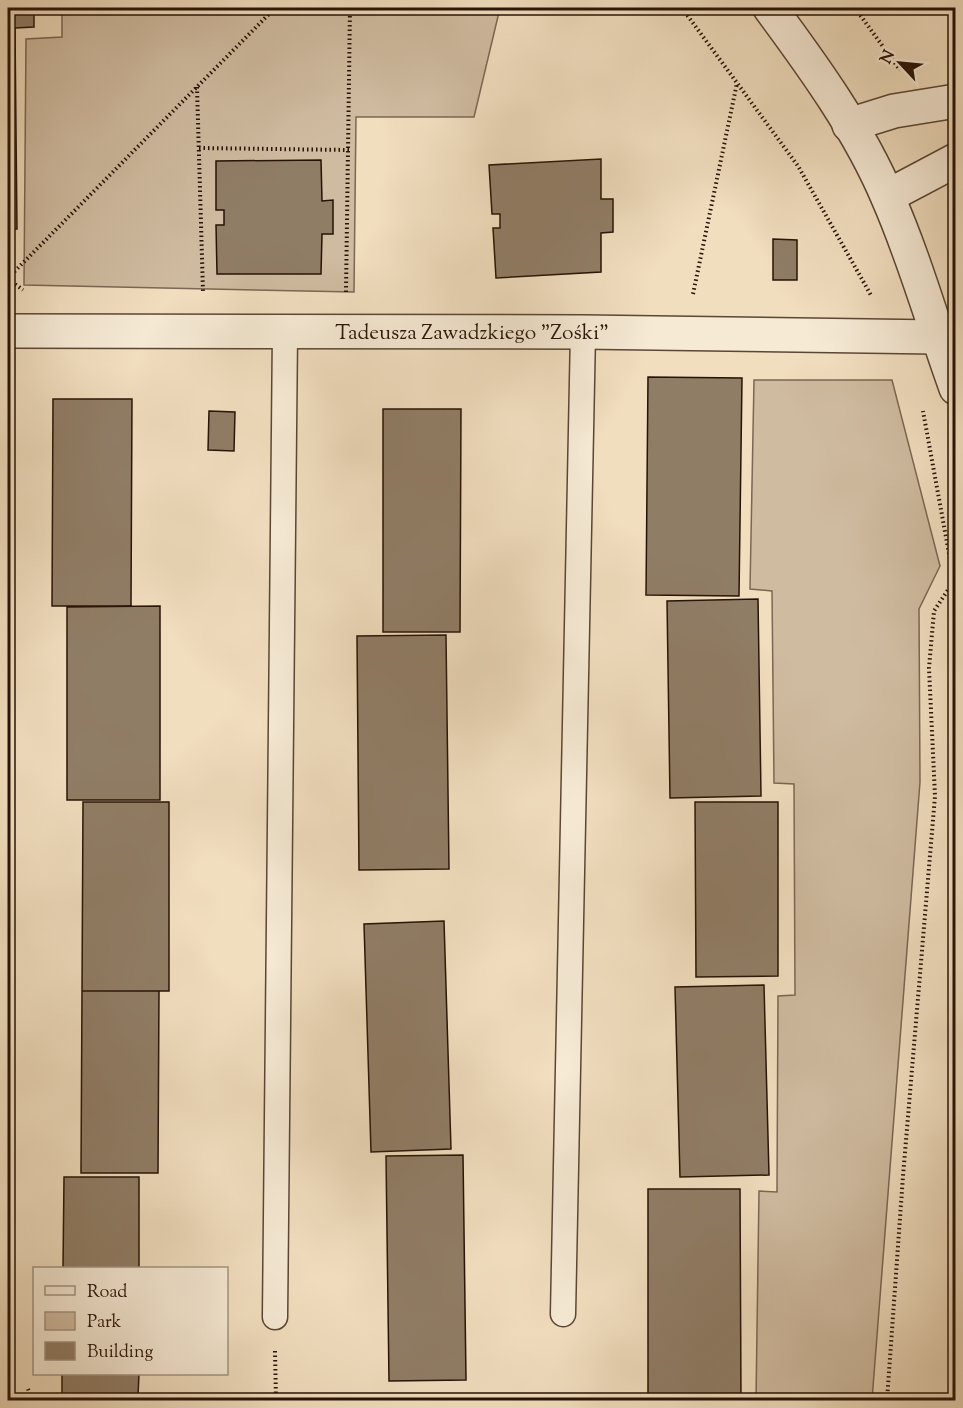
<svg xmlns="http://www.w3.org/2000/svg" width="963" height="1408" viewBox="0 0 963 1408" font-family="'Sorts Mill Goudy',serif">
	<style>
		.green { fill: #cfbba0; stroke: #7b6753; stroke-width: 1.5 }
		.building { fill: #907d66; stroke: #271306; stroke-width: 1.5 }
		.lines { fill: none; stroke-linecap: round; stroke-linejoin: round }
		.service-casing { stroke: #5a4634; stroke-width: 27 }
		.minor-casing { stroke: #5a4634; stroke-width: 36 }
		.tertiary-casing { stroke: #5a4634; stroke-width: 36 }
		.path { stroke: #271306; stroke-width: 4; stroke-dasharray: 1.5 3; stroke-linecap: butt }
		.service { stroke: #f6ead5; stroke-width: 24 }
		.minor { stroke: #f6ead5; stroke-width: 33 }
		.tertiary { stroke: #f6ead5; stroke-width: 33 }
		.labels { text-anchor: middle; stroke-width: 4.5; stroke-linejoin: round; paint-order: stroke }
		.street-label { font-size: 21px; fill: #271306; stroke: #f6ead5 }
	</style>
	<rect width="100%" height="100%" fill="#f1debf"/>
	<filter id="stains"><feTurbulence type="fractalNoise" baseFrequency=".00333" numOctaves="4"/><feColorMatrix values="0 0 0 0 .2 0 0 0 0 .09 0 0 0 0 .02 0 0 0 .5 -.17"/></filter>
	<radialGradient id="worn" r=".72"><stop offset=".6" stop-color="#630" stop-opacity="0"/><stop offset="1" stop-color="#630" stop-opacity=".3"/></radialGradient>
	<path class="green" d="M 62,8 L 500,8 L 474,117 L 356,117 L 354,292 L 24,285 L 26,39 L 62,37 Z
		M 754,380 L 892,380 L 940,566 L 919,609 L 920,782 L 872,1400 L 756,1400 L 759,1191 L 777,1192 L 778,996 L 795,995 L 794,784 L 774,783 L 772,591 L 750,589 Z"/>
	<path class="building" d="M 8,8 L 34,8 L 34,27 L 15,28 L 17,229 L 8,229 Z
		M 601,159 L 601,199 L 613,199 L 613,232 L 601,233 L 601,272 L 496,278 L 493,228 L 500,228 L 500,214 L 492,214 L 489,165 Z
		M 321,160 L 322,201 L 333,200 L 333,234 L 322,234 L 321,274 L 217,274 L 216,225 L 224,225 L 224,210 L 216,210 L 216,161 Z
		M 773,239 L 797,240 L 797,280 L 773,280 Z
		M 648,377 L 742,378 L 739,596 L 646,595 Z
		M 53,399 L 132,399 L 131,606 L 52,606 Z
		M 383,409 L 461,409 L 460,632 L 383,632 Z
		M 209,411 L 235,412 L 234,451 L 208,450 Z
		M 758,599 L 761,796 L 670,798 L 667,601 Z
		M 160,606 L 160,800 L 67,800 L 67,607 Z
		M 446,635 L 449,869 L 359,870 L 357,636 Z
		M 83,802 L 169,802 L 169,991 L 82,991 Z
		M 695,802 L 778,802 L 778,976 L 696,977 Z
		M 444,921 L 451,1149 L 371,1152 L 364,924 Z
		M 764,985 L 769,1175 L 680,1177 L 675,987 Z
		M 82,991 L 159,991 L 158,1173 L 81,1173 Z
		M 463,1155 L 466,1380 L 389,1381 L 386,1156 Z
		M 64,1177 L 139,1177 L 139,1268 L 63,1268 Z
		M 648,1189 L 740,1189 L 741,1400 L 648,1400 Z
		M 62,1374 L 139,1374 L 138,1396 L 62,1395 Z
		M 97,1396 L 131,1396 L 131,1400 L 97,1400 Z"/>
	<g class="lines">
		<g class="service-casing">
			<path id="service" d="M 563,1314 L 583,332
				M 275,1317 L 285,332"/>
		</g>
		<g class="minor-casing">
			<path id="minor" d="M 849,125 L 894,111 L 956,101
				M 888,196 L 956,160
				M 8,331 L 583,332 L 937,337"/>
		</g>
		<g class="tertiary-casing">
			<path id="tertiary" d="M 770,8 C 813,66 860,131 888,198 C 915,259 933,325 956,388"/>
		</g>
		<path class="path" d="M 682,8 L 798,166 L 872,297
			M 855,8 L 900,70
			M 950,8 L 951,16 L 956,16
			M 197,87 L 203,292
			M 199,148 L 349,150
			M 8,278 L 275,8
			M 8,279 L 23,290
			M 346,292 L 350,8
			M 693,294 L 737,83
			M 275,1351 L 276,1400
			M 28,1389 L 32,1400
			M 887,1400 L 903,1176 L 935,796 L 929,668 L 934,611 L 954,581 L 923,411"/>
		<use href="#service" class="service"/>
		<use href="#minor" class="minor"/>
		<use href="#tertiary" class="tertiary"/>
	</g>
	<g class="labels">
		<g class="street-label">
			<text x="472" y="339">Tadeusza Zawadzkiego "Zośki"</text>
		</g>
	</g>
	<rect width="963" height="1408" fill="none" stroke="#f1debf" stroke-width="30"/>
	<rect x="9" y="9" width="945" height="1390" fill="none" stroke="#271306" stroke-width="3"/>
	<rect x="15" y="15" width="933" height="1378" fill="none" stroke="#271306" stroke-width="1.5"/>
	<rect x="33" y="1267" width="195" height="108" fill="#f6ead5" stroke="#a39482" stroke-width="1.5"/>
	<rect x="45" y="1286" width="30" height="9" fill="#f6ead5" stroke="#a39482" stroke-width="1.5"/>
	<text x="87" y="1297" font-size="18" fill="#271306">Road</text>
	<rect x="45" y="1312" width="30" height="18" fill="#cfbba0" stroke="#a39482" stroke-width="1.5"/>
	<text x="87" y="1327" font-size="18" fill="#271306">Park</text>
	<rect x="45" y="1342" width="30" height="18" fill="#907d66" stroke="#a39482" stroke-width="1.5"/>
	<text x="87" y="1357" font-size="18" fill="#271306">Building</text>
	<g transform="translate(900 63) rotate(296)" stroke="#f6ead5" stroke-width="4.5" paint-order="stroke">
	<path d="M0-4.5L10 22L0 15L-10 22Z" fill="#271306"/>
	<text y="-9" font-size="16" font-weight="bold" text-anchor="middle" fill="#271306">N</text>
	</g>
	<rect width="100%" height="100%" filter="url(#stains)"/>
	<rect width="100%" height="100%" fill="url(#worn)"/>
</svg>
